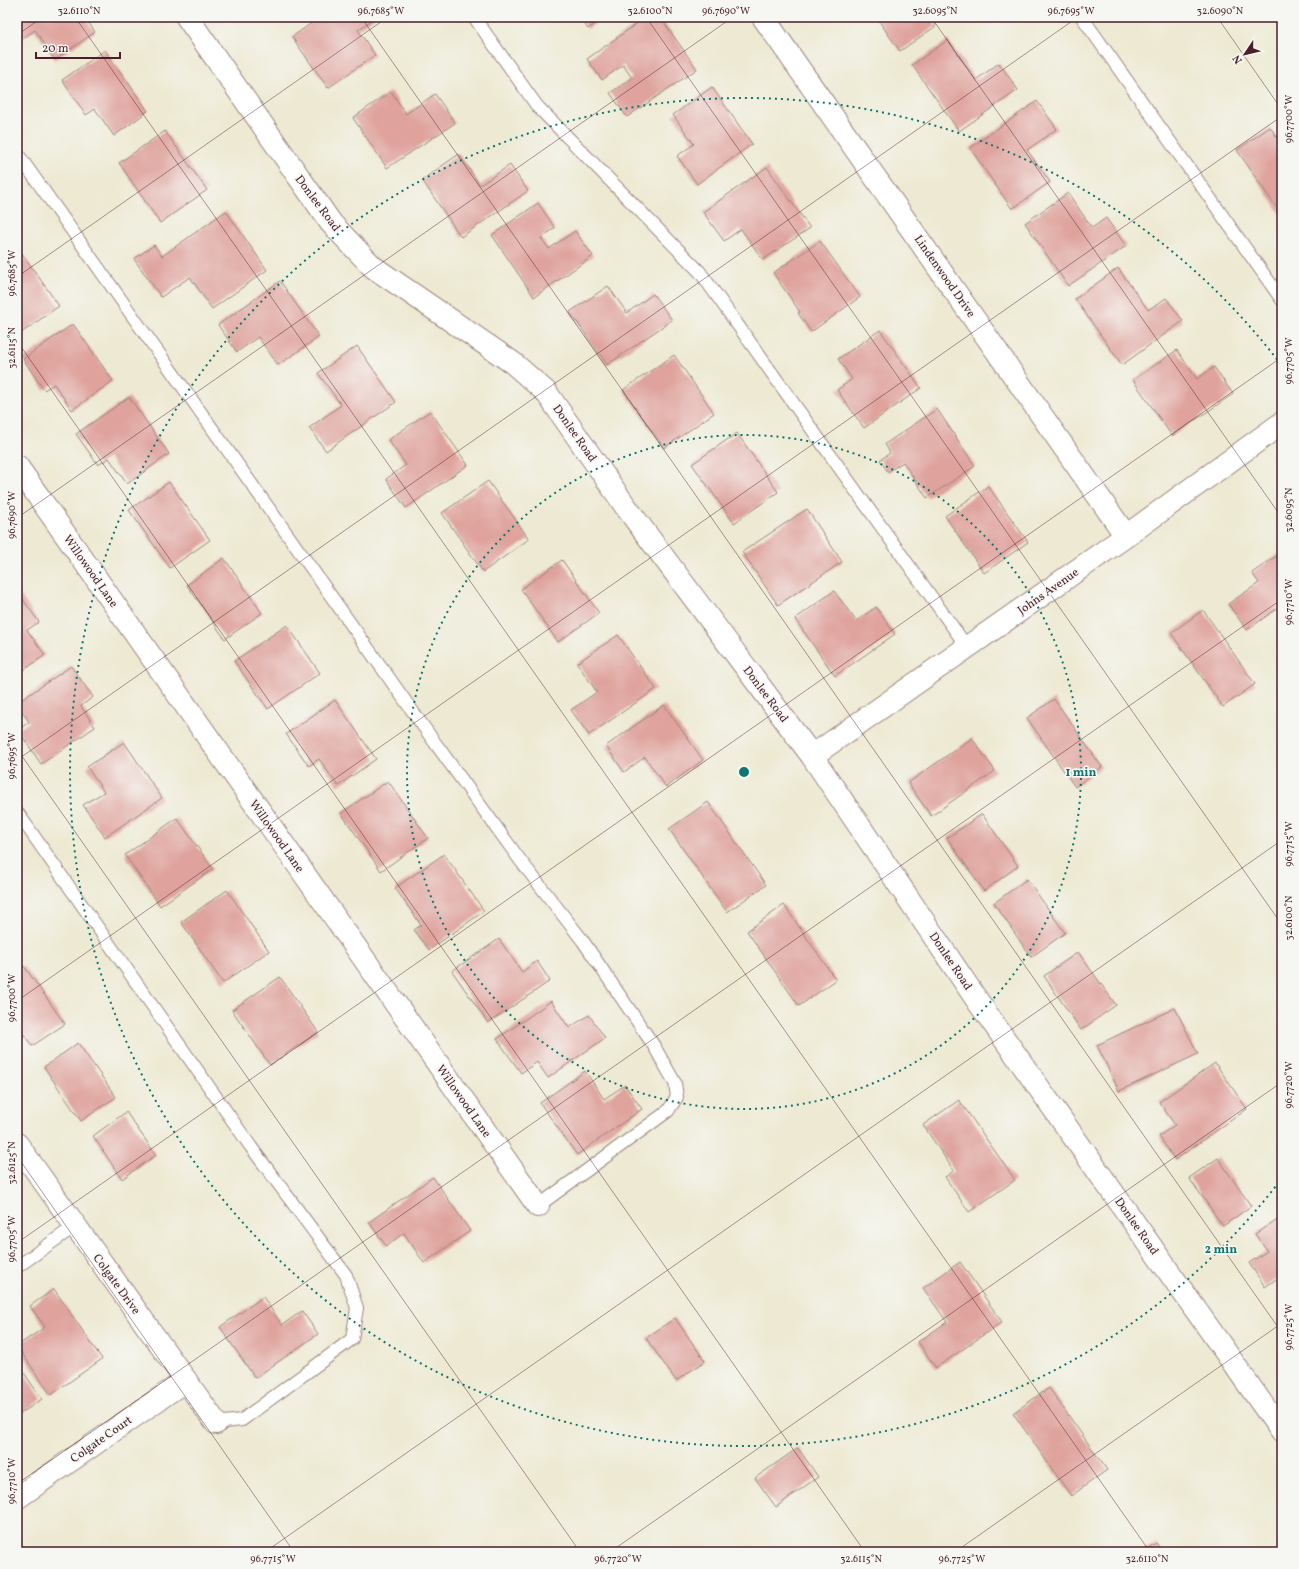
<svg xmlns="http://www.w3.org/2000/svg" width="1299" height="1569" viewBox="0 0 1299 1569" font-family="Vollkorn,serif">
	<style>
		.building { fill: #dfa29c }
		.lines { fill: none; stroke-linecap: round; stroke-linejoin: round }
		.lane-casing { stroke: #9c847e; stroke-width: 14 }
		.street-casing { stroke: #9c847e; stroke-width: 24 }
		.lane { stroke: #fff; stroke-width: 12 }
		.street { stroke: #fff; stroke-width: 22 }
		.ticks { fill: none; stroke: #4a1f2b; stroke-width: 1; stroke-opacity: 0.45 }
		.ring { fill: none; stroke: #0f766e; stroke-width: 2; stroke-dasharray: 2 4 }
		.labels { text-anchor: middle; stroke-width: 3.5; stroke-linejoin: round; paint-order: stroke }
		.street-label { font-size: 12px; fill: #4a1f2b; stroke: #f6f6f2 }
		.centre { fill: #0f766e; stroke: #f6f6f2; stroke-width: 2 }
		.ring-label { font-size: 12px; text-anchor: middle; font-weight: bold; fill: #0f766e; stroke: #f6f6f2; stroke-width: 3.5; stroke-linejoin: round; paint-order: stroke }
		.neatline { fill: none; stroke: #4a1f2b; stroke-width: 1.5 }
		.ticks-label { font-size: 10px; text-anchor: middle; fill: #4a1f2b }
	</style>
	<rect width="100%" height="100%" fill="#f6f6f2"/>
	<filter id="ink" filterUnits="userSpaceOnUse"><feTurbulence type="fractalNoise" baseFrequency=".025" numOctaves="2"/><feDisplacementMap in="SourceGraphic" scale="8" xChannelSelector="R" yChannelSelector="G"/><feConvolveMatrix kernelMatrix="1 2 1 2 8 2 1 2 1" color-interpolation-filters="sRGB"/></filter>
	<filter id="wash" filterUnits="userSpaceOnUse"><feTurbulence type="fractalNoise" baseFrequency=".012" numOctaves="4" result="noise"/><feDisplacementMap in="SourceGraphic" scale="16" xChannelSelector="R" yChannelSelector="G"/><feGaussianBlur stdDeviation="0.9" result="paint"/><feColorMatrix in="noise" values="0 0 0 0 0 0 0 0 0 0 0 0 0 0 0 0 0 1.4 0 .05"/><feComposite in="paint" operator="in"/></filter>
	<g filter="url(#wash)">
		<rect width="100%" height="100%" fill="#ede9d2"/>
		<g id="blocks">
			<path class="building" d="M 17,17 L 85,17 L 95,32 L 55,60 L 35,30 L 17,42 Z
				M 320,17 L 373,17 L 374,18 L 358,30 L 375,55 L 328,88 L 292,37 Z
				M 580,17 L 605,17 L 588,29 Z
				M 646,17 L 660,17 L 697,69 L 627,117 L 610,93 L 632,78 L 623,65 L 602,80 L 587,59 Z
				M 876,17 L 930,17 L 936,26 L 900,51 Z
				M 948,40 L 976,80 L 999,63 L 1018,90 L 959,131 L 912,65 Z
				M 105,50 L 148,111 L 114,136 L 95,109 L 86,115 L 62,80 Z
				M 712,87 L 752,144 L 697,184 L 677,156 L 694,144 L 673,115 Z
				M 391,91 L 406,114 L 435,94 L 455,123 L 387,168 L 353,118 Z
				M 1037,101 L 1057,129 L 1027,150 L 1050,182 L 1012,209 L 970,148 Z
				M 1270,127 L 1282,145 L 1282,216 L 1237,150 Z
				M 165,131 L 207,190 L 160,223 L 119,163 Z
				M 459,154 L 480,185 L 510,165 L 528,191 L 461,237 L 422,180 Z
				M 767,167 L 810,228 L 763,260 L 741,229 L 724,241 L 703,212 Z
				M 1068,193 L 1092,228 L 1106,218 L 1126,246 L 1068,286 L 1025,223 Z
				M 538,203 L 555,228 L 541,238 L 549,249 L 575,231 L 593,256 L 534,297 L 492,235 Z
				M 226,211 L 267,270 L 212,309 L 190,277 L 161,297 L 134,259 L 154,245 L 162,256 Z
				M 820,241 L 860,297 L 811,332 L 798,313 L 800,312 L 773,273 Z
				M 19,249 L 59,306 L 17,336 L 17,250 Z
				M 1118,268 L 1148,310 L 1166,298 L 1183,321 L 1122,365 L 1075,299 Z
				M 280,281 L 319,337 L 278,365 L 258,337 L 237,352 L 218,325 Z
				M 608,286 L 627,313 L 653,294 L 672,320 L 607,365 L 570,312 Z
				M 73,324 L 113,381 L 72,410 L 54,384 L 44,390 L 23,359 Z
				M 880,330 L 921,388 L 864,428 L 837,390 L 852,379 L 838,359 Z
				M 357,346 L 396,402 L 326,451 L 309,428 L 341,405 L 318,373 Z
				M 1177,350 L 1197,379 L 1214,367 L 1233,394 L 1172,436 L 1133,380 Z
				M 674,355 L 714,413 L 664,448 L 623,390 Z
				M 129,397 L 169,454 L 127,484 L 109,458 L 98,465 L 76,434 Z
				M 937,409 L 975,466 L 927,498 L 903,462 L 888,472 L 880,460 L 890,453 L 885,444 Z
				M 430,411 L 468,465 L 406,508 L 386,479 L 406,465 L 388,440 Z
				M 737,433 L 778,492 L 734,523 L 692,464 Z
				M 488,481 L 529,539 L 483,572 L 442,513 Z
				M 169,482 L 210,540 L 170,568 L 129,510 Z
				M 988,486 L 1028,542 L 984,573 L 945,516 Z
				M 807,509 L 842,562 L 778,605 L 742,552 Z
				M 1282,552 L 1282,605 L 1247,630 L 1228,604 L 1259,583 L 1252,573 Z
				M 224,558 L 262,613 L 225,639 L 187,585 Z
				M 562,560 L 599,613 L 558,642 L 521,589 Z
				M 17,591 L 39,622 L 27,630 L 45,655 L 17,675 Z
				M 834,591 L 856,621 L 876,607 L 895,634 L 835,676 L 795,619 Z
				M 1203,610 L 1255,684 L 1223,707 L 1171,633 Z
				M 287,625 L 320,673 L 268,709 L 234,661 Z
				M 618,635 L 656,689 L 589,735 L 571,710 L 597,692 L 577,663 Z
				M 71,666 L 93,697 L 81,706 L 95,727 L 41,764 L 18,730 L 29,722 L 17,703 Z
				M 1054,699 L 1102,767 L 1075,787 L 1027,718 Z
				M 335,700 L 376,759 L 338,786 L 319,759 L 309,766 L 286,734 Z
				M 664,705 L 703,760 L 666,787 L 645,757 L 624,772 L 606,746 Z
				M 972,738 L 995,771 L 931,816 L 908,783 Z
				M 124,742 L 162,798 L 105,837 L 83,805 L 104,792 L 87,767 Z
				M 388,781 L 428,838 L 381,871 L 341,813 Z
				M 708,802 L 766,885 L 727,912 L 669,829 Z
				M 982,814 L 1018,866 L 984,891 L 947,838 Z
				M 177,818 L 213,869 L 160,906 L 125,855 Z
				M 444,854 L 484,911 L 429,950 L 414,930 L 421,925 L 395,888 Z
				M 1027,879 L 1065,933 L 1031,957 L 994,903 Z
				M 227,890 L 269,951 L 223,983 L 181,922 Z
				M 784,905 L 836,980 L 799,1006 L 747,931 Z
				M 499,939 L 522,972 L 537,961 L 550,981 L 488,1023 L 452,971 Z
				M 1078,952 L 1116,1005 L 1081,1030 L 1044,976 Z
				M 24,966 L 65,1024 L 32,1046 L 17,1025 L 17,972 Z
				M 280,977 L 318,1032 L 270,1065 L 232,1010 Z
				M 551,1001 L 569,1028 L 589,1015 L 605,1038 L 548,1078 L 537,1062 L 521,1073 L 497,1039 Z
				M 1175,1008 L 1198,1054 L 1119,1091 L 1097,1045 Z
				M 78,1043 L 116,1097 L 81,1121 L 44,1067 Z
				M 1215,1063 L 1247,1109 L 1175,1160 L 1159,1136 L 1175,1125 L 1159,1102 Z
				M 585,1071 L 604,1099 L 625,1085 L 642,1109 L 577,1155 L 540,1103 Z
				M 959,1100 L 1015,1180 L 969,1212 L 945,1177 L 954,1171 L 923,1125 Z
				M 126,1112 L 156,1155 L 122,1179 L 93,1136 Z
				M 1218,1158 L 1251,1206 L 1223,1226 L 1189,1178 Z
				M 433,1177 L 470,1231 L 424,1263 L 404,1233 L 386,1246 L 369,1222 Z
				M 1282,1216 L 1282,1275 L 1265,1287 L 1249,1263 L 1267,1251 L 1255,1234 Z
				M 960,1262 L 1002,1322 L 936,1368 L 918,1342 L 947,1322 L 923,1288 Z
				M 54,1289 L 102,1359 L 51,1395 L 17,1346 L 45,1327 L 30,1306 Z
				M 263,1297 L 282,1325 L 302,1311 L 318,1334 L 255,1378 L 220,1327 Z
				M 675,1318 L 705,1361 L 676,1381 L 646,1338 Z
				M 17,1363 L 42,1399 L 17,1416 Z
				M 1049,1388 L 1107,1470 L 1071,1496 L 1013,1413 Z
				M 798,1448 L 818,1477 L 776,1507 L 755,1478 Z
				M 1156,1543 L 1162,1552 L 1142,1552 Z"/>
		</g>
	</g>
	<g filter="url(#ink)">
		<use href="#blocks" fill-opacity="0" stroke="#9c847e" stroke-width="1"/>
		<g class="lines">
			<g class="lane-casing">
				<path id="lane" d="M 474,17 L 537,106 L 700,272 L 967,647
					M 1082,17 L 1282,300
					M 17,153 L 433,740 L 520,860 L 583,941 L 654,1046 L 675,1083 L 677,1097 L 668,1111 L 538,1206
					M 17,812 L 251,1147 L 346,1275 L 357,1308 L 352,1339 L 242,1420 L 216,1423
					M 17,1267 L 75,1226"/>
			</g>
			<g class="street-casing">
				<path id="street" d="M 187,17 L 331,223 L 373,267 L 513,363 L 546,392 L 626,507 L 812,756 L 979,1003 L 1282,1432
					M 763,17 L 1126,536
					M 17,466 L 538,1206
					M 812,756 L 1126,536 L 1282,423
					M 17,1144 L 216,1423
					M 17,1498 L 186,1380"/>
			</g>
			<use href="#lane" class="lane"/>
			<use href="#street" class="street"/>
		</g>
	</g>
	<path class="ticks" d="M 75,17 L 1150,1552M 361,17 L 1282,1333M 646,17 L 1282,925M 931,17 L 1282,518M 1217,17 L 1282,110M 17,35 L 43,17M 17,277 L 388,17M 17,341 L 865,1552M 17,518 L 733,17M 17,749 L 580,1552M 17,760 L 1078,17M 17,1001 L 1282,116M 17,1156 L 294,1552M 17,1243 L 1282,357M 17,1484 L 1282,599M 265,1552 L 1282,840M 610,1552 L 1282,1082M 955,1552 L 1282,1323"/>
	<g class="ring">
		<circle cx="744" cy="772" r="337"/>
		<path d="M1279 1182A674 674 0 1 1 1279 362"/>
	</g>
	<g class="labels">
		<g class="street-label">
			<text transform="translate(318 203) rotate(53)" y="4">Donlee Road</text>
			<text transform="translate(945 276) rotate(55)" y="4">Lindenwood Drive</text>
			<text transform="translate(575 433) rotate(55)" y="4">Donlee Road</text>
			<text transform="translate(91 571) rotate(55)" y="4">Willowood Lane</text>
			<text transform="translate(1048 591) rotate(-35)" y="4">Johns Avenue</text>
			<text transform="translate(766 694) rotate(53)" y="4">Donlee Road</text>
			<text transform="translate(277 836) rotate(55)" y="4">Willowood Lane</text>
			<text transform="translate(951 961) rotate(56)" y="4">Donlee Road</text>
			<text transform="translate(464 1101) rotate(55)" y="4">Willowood Lane</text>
			<text transform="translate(1137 1226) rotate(55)" y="4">Donlee Road</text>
			<text transform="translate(117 1284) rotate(54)" y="4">Colgate Drive</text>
			<text transform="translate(101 1439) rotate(-35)" y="4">Colgate Court</text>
		</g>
	</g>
	<circle cx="744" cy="772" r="6" class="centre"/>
	<g class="ring-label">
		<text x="1081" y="776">1 min</text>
		<text x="1221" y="1253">2 min</text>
	</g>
	<rect width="1299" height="1569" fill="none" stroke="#f6f6f2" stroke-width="44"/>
	<g transform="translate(1245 54) rotate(235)" stroke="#f6f6f2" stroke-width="3" paint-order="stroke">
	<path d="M0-3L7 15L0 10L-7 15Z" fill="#4a1f2b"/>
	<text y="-6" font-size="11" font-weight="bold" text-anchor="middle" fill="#4a1f2b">N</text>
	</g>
	<path d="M36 52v6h84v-6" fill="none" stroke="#4a1f2b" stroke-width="2"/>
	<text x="42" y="52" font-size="12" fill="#4a1f2b" stroke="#f6f6f2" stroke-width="3" paint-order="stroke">20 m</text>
	<rect x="22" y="22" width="1255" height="1525" class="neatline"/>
	<g class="ticks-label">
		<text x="79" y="14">32.6110°N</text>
		<text x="381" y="14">96.7685°W</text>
		<text x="650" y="14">32.6100°N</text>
		<text x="726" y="14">96.7690°W</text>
		<text x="935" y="14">32.6095°N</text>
		<text x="1071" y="14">96.7695°W</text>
		<text x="1220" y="14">32.6090°N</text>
		<text transform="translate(1288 119) rotate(-90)" y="4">96.7700°W</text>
		<text transform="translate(11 273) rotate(-90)" y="4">96.7685°W</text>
		<text transform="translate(11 348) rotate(-90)" y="4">32.6115°N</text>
		<text transform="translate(1288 361) rotate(-90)" y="4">96.7705°W</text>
		<text transform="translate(1288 510) rotate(-90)" y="4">32.6095°N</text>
		<text transform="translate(11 515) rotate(-90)" y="4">96.7690°W</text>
		<text transform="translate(1288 602) rotate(-90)" y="4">96.7710°W</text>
		<text transform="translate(11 756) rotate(-90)" y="4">96.7695°W</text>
		<text transform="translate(1288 844) rotate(-90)" y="4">96.7715°W</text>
		<text transform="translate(1288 918) rotate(-90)" y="4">32.6100°N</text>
		<text transform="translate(11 998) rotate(-90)" y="4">96.7700°W</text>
		<text transform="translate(1288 1085) rotate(-90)" y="4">96.7720°W</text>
		<text transform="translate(11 1163) rotate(-90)" y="4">32.6125°N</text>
		<text transform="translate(11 1239) rotate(-90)" y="4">96.7705°W</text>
		<text transform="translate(1288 1327) rotate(-90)" y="4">96.7725°W</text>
		<text transform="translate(11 1481) rotate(-90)" y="4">96.7710°W</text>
		<text x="273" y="1562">96.7715°W</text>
		<text x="618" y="1562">96.7720°W</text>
		<text x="861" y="1562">32.6115°N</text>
		<text x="962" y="1562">96.7725°W</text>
		<text x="1147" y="1562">32.6110°N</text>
	</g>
</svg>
